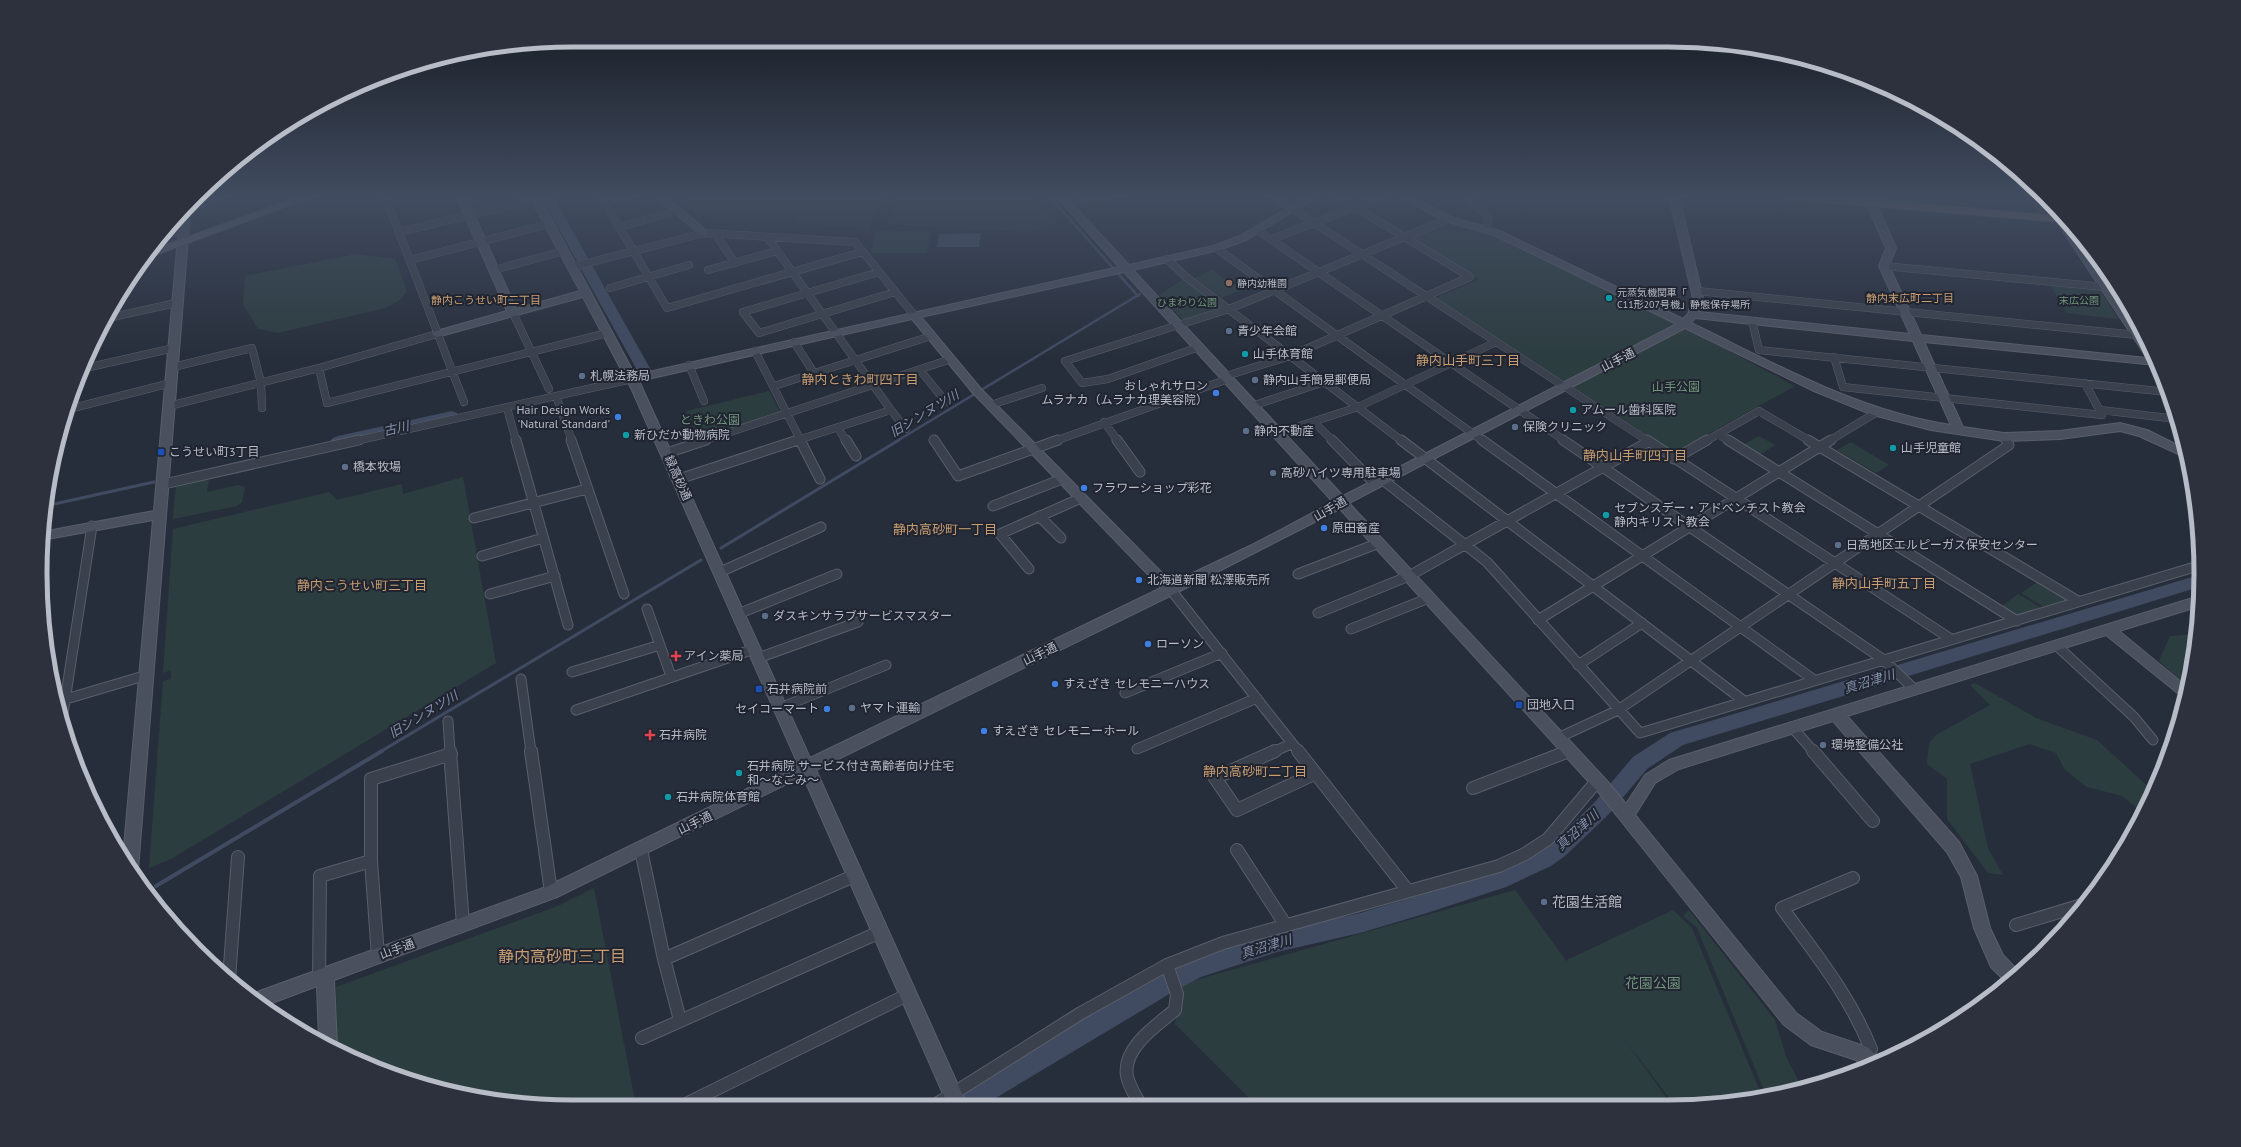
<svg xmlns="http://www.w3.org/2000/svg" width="2241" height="1147" viewBox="0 0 2241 1147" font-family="'PT Sans','Noto Sans JP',sans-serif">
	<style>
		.green { fill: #2c3d40 }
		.water { fill: #404b62 }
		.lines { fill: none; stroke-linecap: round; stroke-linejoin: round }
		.stream-far2 { stroke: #404b62; stroke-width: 2.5 }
		.stream-far1 { stroke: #404b62; stroke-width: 3 }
		.stream { stroke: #404b62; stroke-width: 4 }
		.river { fill: #404b62; fill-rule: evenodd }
		.street-far2-casing { stroke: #595e6a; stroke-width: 8 }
		.street-far1-casing { stroke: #595e6a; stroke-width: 11 }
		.street-casing { stroke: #595e6a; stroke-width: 14 }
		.secondary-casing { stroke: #595e6a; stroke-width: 2 }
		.primary-casing { stroke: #444955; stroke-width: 2 }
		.highway-casing { stroke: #464b57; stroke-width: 2 }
		.street-far2 { stroke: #3b414c; stroke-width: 7 }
		.street-far1 { stroke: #3b414c; stroke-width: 9 }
		.street { stroke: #3b414c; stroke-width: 12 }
		.secondary { fill: #4a505e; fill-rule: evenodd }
		.primary { fill: #595f6c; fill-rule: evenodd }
		.highway { fill: #716a59; fill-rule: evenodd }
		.education-dot { fill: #8d6e63; stroke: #202531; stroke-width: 1.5 }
		.culture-dot { fill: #0f9aa8; stroke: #202531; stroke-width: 1.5 }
		.service-dot { fill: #5c6f8a; stroke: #202531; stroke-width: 1.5 }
		.shop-dot { fill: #3f7fe0; stroke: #202531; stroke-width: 1.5 }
		.transit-dot { fill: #1a4fb4; stroke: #202531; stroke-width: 1.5 }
		.health-dot { fill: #e0444e; stroke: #202531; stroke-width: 1.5 }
		.labels { text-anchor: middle; stroke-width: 4; stroke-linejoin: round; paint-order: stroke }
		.far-poi-label { font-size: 10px; fill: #b7bcc7; stroke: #202531; text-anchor: start }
		.far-park-label { font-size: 10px; fill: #71957c; stroke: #202531 }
		.far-neighbourhood-label { font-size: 11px; fill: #c89e71; stroke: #202531 }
		.poi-label { font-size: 12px; fill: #b7bcc7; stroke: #202531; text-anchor: start }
		.street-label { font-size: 12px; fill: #b7bcc7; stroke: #202531 }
		.park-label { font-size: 12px; fill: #71957c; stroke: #202531 }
		.neighbourhood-label { font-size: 13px; fill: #c89e71; stroke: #202531 }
		.water-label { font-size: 13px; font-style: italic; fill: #8390aa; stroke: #202531 }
		.near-poi-label { font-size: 14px; fill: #b7bcc7; stroke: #202531; text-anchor: start }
		.near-park-label { font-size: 14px; fill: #71957c; stroke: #202531 }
		.near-neighbourhood-label { font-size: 16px; fill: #c89e71; stroke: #202531 }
		.rim { fill: none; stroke: #b7bcc7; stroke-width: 5 }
	</style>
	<rect width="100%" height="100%" fill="#272e3b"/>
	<path class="green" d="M 690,196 L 809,196 L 799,214 L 787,219 L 769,221 L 705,217 L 685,206 Z
		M 810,196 L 885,196 L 869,228 L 795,223 Z
		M 898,196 L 1030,196 L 1059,223 L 1028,232 L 887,224 Z
		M 1073,196 L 1126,196 L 1085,206 L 1082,206 Z
		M 1448,222 L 1495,235 L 1674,322 L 1795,386 L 1674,453 L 1436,298 L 1479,279 L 1410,238 Z
		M 876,231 L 931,231 L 927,253 L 871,253 Z
		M 356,254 L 395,259 L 407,291 L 400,300 L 385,308 L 278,333 L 258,329 L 243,304 L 245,276 Z
		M 1212,270 L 1241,290 L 1222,298 L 1195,278 Z
		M 1182,280 L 1186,280 L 1220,308 L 1183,320 L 1159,295 Z
		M 2049,283 L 2099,288 L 2118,319 L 2067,313 Z
		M 769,391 L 780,412 L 699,438 L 686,411 Z
		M 1759,436 L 1775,445 L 1759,455 L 1743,445 Z
		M 1851,442 L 1889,465 L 1876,473 L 1837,450 Z
		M 463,477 L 496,663 L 171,859 L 149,868 L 163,681 L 171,679 L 171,670 L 163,673 L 173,529 L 329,492 L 337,500 L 402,484 L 403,494 Z
		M 209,478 L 207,492 L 238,485 L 245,487 L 242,502 L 237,506 L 173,519 L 176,485 Z
		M 2039,581 L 2073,600 L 2047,609 L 2021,593 Z
		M 2018,594 L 2043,609 L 2020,617 L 2002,606 Z
		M 2196,634 L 2187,687 L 2159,661 L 2170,636 Z
		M 1975,683 L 2036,718 L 2097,740 L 2153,791 L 2143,813 L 2122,796 L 2087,787 L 2065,770 L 2056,753 L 2030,744 L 1970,764 L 1988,848 L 2003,875 L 1988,873 L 1947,819 L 1947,779 L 1927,764 L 1929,743 L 1936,735 L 1990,705 L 1970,685 Z
		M 594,888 L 636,1106 L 539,1106 L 436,1089 L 337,1051 L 336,987 L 558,906 Z
		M 1515,890 L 1567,962 L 1567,960 L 1673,910 L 1692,928 L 1762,1096 L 1737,1102 L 1673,1103 L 1625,1040 L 1670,1103 L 1255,1104 L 1175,1024 L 1182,984 Z
		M 1689,910 L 1775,1020 L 1787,1059 L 1801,1085 L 1766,1095 L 1697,928 L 1683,916 Z"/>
	<path class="water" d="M 981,233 L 979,247 L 937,247 L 939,234 Z"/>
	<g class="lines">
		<path class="stream-far2" d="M 1049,196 L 1138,296
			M 897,441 L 1140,294"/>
		<path class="stream-far1" d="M 45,506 L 154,482
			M 721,548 L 899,440
			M 380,752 L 701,560"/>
		<path class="stream" d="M 156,886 L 382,751"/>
		<path class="river" d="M 541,196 L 553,196 L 651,370 L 649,373 L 639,373 L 637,370 Z
			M 452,411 L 457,413 L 459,416 L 457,419 L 338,446 L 333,444 L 330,441 L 333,438 L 338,436 Z
			M 2199,575 L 2199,587 L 1683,745 L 1647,769 L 1608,815 L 1565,856 L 1551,866 L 1506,887 L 1427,913 L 1360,933 L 1277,952 L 1201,977 L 1171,993 L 984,1105 L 949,1105 L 952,1096 L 1155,977 L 1196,958 L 1277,932 L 1360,913 L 1427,893 L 1495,872 L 1537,854 L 1551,844 L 1594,803 L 1633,757 L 1670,733 Z"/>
		<g class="street-far2-casing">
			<path id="street-far2" d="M 385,196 L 464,402
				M 601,196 L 667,308 L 862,252
				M 1337,196 L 1470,277
				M 1468,196 L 1469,201 L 1489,217 L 1486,229
				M 2038,196 L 2042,218
				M 605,203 L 631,196
				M 1293,209 L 1648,441
				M 620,227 L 677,211
				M 1257,230 L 1565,441
				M 399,232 L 536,199
				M 716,235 L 735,263
				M 161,237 L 183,230
				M 768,238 L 891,410 L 795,441
				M 1272,239 L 1384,196
				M 1216,248 L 1483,441
				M 2085,257 L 2095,258
				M 1167,259 L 1185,276 L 1402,441
				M 410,260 L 549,224
				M 1884,266 L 2105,287
				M 572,267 L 704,233 L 855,242 L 914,315
				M 494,270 L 564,251
				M 708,270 L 777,251
				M 879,272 L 743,312 L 759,333 L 895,292
				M 610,288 L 689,265
				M 1697,291 L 2137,335
				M 513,313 L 549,389
				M 2124,314 L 2135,319
				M 108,318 L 176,303
				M 1752,321 L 1759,350 L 2168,392
				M 794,342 L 814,373
				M 1199,347 L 1108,379 L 1082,383 L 1065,361 L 1229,309 L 1448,219
				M 755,351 L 801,441
				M 1834,357 L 1843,387 L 2102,415 L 2085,383
				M 689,365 L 704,401
				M 173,367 L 252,348 L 261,383 L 262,408
				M 319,368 L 327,403 L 607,333
				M 81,369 L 174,348
				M 920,370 L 946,402
				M 1226,376 L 1290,356 L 1470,277
				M 774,386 L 931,336
				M 556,396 L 572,441
				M 991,405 L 1042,388
				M 169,406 L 319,368 L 437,334
				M 1252,406 L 1324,382
				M 507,408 L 516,441
				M 69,409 L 171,383
				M 891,410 L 906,429
				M 2100,410 L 2177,419
				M 1104,422 L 1118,441
				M 1314,422 L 1333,441
				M 838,428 L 846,441
				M 1278,433 L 1358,407 L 1496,342
				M 1718,434 L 1729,441
				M 2004,437 L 2007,441
				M 933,439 L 934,441
				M 355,441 L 632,379
				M 703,441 L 951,359
				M 1055,441 L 1228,379
				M 1706,441 L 1759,411 L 1810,441
				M 1829,441 L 1877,412"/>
		</g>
		<g class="street-far1-casing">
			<path id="street-far1" d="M 516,440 L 568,625
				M 571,440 L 624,594
				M 800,440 L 820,479
				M 846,440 L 856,456
				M 934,440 L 958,476 L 1058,440
				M 1117,440 L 1140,472
				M 1332,440 L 1375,484
				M 1401,440 L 1744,701
				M 1482,440 L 1814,680
				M 1563,440 L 1884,660 L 1915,690
				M 1647,440 L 1951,639
				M 1728,440 L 2017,621
				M 1808,440 L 2078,601
				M 667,453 L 706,440
				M 1674,459 L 1707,440
				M 679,479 L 798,440
				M 1383,480 L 1487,562 L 1640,733 L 2198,566
				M 164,484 L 359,440
				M 993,506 L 1062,479
				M 1039,516 L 1061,538
				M 474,518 L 587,489
				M 482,556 L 543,538
				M 1029,569 L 1000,534 L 1081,498
				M 720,572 L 821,527
				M 1298,574 L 1379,543
				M 1171,590 L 1299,752
				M 490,594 L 555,576
				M 647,609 L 671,676
				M 1318,613 L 1409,576 L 1648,442
				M 738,614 L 837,574
				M 1538,620 L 1831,440
				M 1351,629 L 1429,598
				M 2057,646 L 2134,717 L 2153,740
				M 758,658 L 858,622
				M 1578,665 L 1642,623
				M 572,672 L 660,645
				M 521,679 L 531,752
				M 1125,693 L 1222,653
				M 56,702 L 147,675
				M 780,708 L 886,665
				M 576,710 L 754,649
				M 62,720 L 92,526
				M 448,721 L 450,752
				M 1792,727 L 1814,752
				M 1558,738 L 1618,710 L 2009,445 L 2006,440
				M 1137,749 L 1257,698
				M 1273,752 L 1291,744
				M 1566,752 L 1569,751"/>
		</g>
		<g class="street-casing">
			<path id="street" d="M 450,751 L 463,925
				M 531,751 L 551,892
				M 1275,751 L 1215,778 L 1237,810 L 1314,774
				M 1298,751 L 1408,891
				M 1813,751 L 1873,821
				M 1473,788 L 1569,751
				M 641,850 L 664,959
				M 1237,850 L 1285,924
				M 1853,878 L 1782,908 C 1815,953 1850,996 1871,1049 L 1861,1053
				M 2016,925 L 2082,905
				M 378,956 L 371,861 L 371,779 L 451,754
				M 319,978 L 320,876 L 371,861
				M 229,979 L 238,857
				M 680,1020 L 664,959 L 856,875
				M 642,1038 L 880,932
				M 1140,1104 C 1135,1095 1129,1086 1127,1076 C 1122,1048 1157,1025 1175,1010 L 1177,994 L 1167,965
				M 684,1105 L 909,994
				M 935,1105 L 1081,1013 L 1167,965 L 1223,943 L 1499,866 L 1525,854 L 1548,839 L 1597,781"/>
		</g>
		<g class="secondary-casing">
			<path id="secondary" d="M 215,196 L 228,196 L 190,212 L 138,870 L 134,875 L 123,858 L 153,520 L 42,540 L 42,532 L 154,511 L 180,215 L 190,205 Z
				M 456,196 L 466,196 L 516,309 L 580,291 L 529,196 L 539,196 L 635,375 L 1119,267 L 1056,196 L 1065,196 L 1129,265 L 1213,246 L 1240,236 L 1286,209 L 1269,196 L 1279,196 L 1293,205 L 1307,196 L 1318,196 L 1246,240 L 1219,250 L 1133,270 L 1343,496 L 1677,324 L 1494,235 L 1445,221 L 1398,196 L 1409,196 L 1451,217 L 1500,231 L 1683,319 L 1688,314 L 1693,298 L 1669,196 L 1679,196 L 1703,298 L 1699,312 L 1910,334 L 1879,266 L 1886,248 L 1866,203 L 1871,200 L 1876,203 L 1896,248 L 1889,266 L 1921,335 L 2147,358 L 2055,219 L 2060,216 L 2063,217 L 2142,334 L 2156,365 L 1924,342 L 1963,427 L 2004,433 L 2060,431 L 2120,423 L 2147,430 L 2183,448 L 2185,457 L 2139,436 L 2120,431 L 2060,439 L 2004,441 L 1931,430 L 1873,415 L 1814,391 L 1685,328 L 1349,503 L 1608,782 L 1626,804 L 1645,775 L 1669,760 L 2199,596 L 2200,606 L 2119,631 L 2187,687 L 2185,699 L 2106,635 L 1847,716 L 1959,842 L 1977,876 L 1990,928 L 2003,955 L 2019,972 L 2007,983 L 1991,967 L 1974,928 L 1961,877 L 1947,852 L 1833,721 L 1679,769 L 1655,783 L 1635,815 L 1796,1013 L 1822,1032 L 1867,1047 L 1881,1059 L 1882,1060 L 1865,1068 L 1856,1060 L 1811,1045 L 1784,1025 L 1598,792 L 1340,509 L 1176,593 L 816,770 L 967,1105 L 948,1105 L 803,776 L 557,897 L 334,980 L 337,1046 L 335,1050 L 319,1040 L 317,986 L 264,1006 L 249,995 L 546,887 L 798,764 L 632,390 L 583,297 L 437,337 L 432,334 L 433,332 L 507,311 ZM 1124,272 L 1333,502 L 1256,543 L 1172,583 L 981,389 L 921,317 ZM 1695,318 L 1913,341 L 1951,425 C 1858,411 1774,363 1691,323 ZM 912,319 L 973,393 L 1161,588 L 810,758 L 639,381 Z
				M 655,196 L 665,196 L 707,231 L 707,235 L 701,235 Z"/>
		</g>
		<g class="primary-casing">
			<path id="primary" d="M 300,196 L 315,196 L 151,257 L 145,258 L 151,250 Z"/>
		</g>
		<g class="highway-casing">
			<path id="highway" d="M 1785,196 L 1834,196 L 2062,216 L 2070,223 L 1791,200 Z"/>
		</g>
		<use href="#street-far2" class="street-far2"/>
		<use href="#street-far1" class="street-far1"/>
		<use href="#street" class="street"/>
		<use href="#secondary" class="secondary"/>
		<use href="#primary" class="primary"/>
		<use href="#highway" class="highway"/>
	</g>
	<linearGradient id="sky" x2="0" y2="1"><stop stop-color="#151920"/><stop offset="0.55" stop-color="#414c60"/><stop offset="1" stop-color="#414c60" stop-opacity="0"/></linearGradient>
	<rect width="2241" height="357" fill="url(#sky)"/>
	<circle class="education-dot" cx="1229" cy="283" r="4"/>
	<g class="culture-dot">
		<circle cx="1609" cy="298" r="4"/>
		<circle cx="1245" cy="354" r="4"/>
		<circle cx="1573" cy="410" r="4"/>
		<circle cx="626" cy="435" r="4"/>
		<circle cx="1893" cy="448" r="4"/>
		<circle cx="1606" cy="515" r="4"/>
		<circle cx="739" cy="773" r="4"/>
		<circle cx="668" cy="797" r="4"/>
	</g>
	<g class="service-dot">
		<circle cx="1229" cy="331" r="4"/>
		<circle cx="582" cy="376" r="4"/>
		<circle cx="1255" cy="380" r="4"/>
		<circle cx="1515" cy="427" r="4"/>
		<circle cx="1246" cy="431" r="4"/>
		<circle cx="345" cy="467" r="4"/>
		<circle cx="1273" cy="473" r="4"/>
		<circle cx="1838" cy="545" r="4"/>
		<circle cx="765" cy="616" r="4"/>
		<circle cx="852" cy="708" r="4"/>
		<circle cx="1823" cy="745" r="4"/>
		<circle cx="1544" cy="902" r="4"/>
	</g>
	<g class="shop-dot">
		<circle cx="1216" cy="393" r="4"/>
		<circle cx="618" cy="417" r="4"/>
		<circle cx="1084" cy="488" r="4"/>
		<circle cx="1324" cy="528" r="4"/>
		<circle cx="1139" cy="580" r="4"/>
		<circle cx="1148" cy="644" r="4"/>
		<circle cx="1055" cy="684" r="4"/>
		<circle cx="827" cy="709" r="4"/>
		<circle cx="984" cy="731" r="4"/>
	</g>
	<g class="transit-dot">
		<rect x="157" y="448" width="8" height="8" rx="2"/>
		<rect x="755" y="685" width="8" height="8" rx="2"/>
		<rect x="1515" y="701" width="8" height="8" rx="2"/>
	</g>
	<g class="health-dot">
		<path d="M674 650h4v4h4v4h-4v4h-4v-4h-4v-4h4z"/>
		<path d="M648 729h4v4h4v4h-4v4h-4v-4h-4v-4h4z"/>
	</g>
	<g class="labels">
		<g class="far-poi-label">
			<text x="1237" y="287">静内幼稚園</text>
			<text x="1617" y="296">元蒸気機関車「<tspan x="1617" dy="12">C11形207号機」静態保存場所</tspan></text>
		</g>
		<g class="far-park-label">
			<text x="2079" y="304">末広公園</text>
			<text x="1187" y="306">ひまわり公園</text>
		</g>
		<g class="far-neighbourhood-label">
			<text x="1910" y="302">静内末広町二丁目</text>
			<text x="486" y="304">静内こうせい町二丁目</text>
		</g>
		<g class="poi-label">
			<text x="1237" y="335">青少年会館</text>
			<text x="1253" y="358">山手体育館</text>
			<text x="590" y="380">札幌法務局</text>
			<text x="1263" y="384">静内山手簡易郵便局</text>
			<text x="1208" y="390" text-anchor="end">おしゃれサロン<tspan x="1208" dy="14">ムラナカ（ムラナカ理美容院）</tspan></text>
			<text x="610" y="414" text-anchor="end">Hair Design Works<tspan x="610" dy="14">'Natural Standard'</tspan></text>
			<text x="1581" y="414">アムール歯科医院</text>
			<text x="1523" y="431">保険クリニック</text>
			<text x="1254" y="435">静内不動産</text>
			<text x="634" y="439">新ひだか動物病院</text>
			<text x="1901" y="452">山手児童館</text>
			<text x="169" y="456">こうせい町3丁目</text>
			<text x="353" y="471">橋本牧場</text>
			<text x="1281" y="477">高砂ハイツ専用駐車場</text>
			<text x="1092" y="492">フラワーショップ彩花</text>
			<text x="1614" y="512">セブンスデー・アドベンチスト教会<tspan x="1614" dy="14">静内キリスト教会</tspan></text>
			<text x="1332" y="532">原田畜産</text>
			<text x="1846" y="549">日高地区エルピーガス保安センター</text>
			<text x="1147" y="584">北海道新聞 松澤販売所</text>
			<text x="773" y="620">ダスキンサラブサービスマスター</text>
			<text x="1156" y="648">ローソン</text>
			<text x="684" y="660">アイン薬局</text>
			<text x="1063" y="688">すえざき セレモニーハウス</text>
			<text x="767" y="693">石井病院前</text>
			<text x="1527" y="709">団地入口</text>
			<text x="860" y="712">ヤマト運輸</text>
			<text x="819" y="713" text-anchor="end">セイコーマート</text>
			<text x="992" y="735">すえざき セレモニーホール</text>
			<text x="659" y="739">石井病院</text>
			<text x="1831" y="749">環境整備公社</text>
			<text x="747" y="770">石井病院 サービス付き高齢者向け住宅<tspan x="747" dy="14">和～なごみ～</tspan></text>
			<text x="676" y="801">石井病院体育館</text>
		</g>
		<g class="street-label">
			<text transform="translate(1618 360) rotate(-27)" y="4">山手通</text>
			<text transform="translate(678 478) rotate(66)" y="4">緑高砂通</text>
			<text transform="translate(1330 509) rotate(-30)" y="4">山手通</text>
			<text transform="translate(1040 654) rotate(-26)" y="4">山手通</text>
			<text transform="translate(695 823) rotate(-26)" y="4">山手通</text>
			<text transform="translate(397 949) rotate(-20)" y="4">山手通</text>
		</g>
		<g class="park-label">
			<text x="1676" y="391">山手公園</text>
			<text x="710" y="424">ときわ公園</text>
		</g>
		<g class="neighbourhood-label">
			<text x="1468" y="365">静内山手町三丁目</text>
			<text x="860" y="384">静内ときわ町四丁目</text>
			<text x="1635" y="460">静内山手町四丁目</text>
			<text x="945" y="534">静内高砂町一丁目</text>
			<text x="1884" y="588">静内山手町五丁目</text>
			<text x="362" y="590">静内こうせい町三丁目</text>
			<text x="1255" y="776">静内高砂町二丁目</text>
		</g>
		<g class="water-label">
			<text transform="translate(924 413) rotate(-31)" y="5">旧シンヌツ川</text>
			<text transform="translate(396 428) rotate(-13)" y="5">古川</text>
			<text transform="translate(1869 681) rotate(-17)" y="5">真沼津川</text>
			<text transform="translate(423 714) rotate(-31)" y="5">旧シンヌツ川</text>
			<text transform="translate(1577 830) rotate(-42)" y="5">真沼津川</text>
			<text transform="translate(1266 946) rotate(-17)" y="5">真沼津川</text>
		</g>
		<g class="near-poi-label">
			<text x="1552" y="907">花園生活館</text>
		</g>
		<g class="near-park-label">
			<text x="1653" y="988">花園公園</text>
		</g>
		<g class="near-neighbourhood-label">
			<text x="562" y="962">静内高砂町三丁目</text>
		</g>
	</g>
	<path d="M0 0H2241V1147H0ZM573 47H1668A526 526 0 0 1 2194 573V574A526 526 0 0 1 1668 1100H573A526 526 0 0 1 47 574V573A526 526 0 0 1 573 47Z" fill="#2c313d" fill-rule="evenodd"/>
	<path class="rim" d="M573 47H1668A526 526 0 0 1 2194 573V574A526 526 0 0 1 1668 1100H573A526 526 0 0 1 47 574V573A526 526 0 0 1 573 47Z"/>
</svg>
